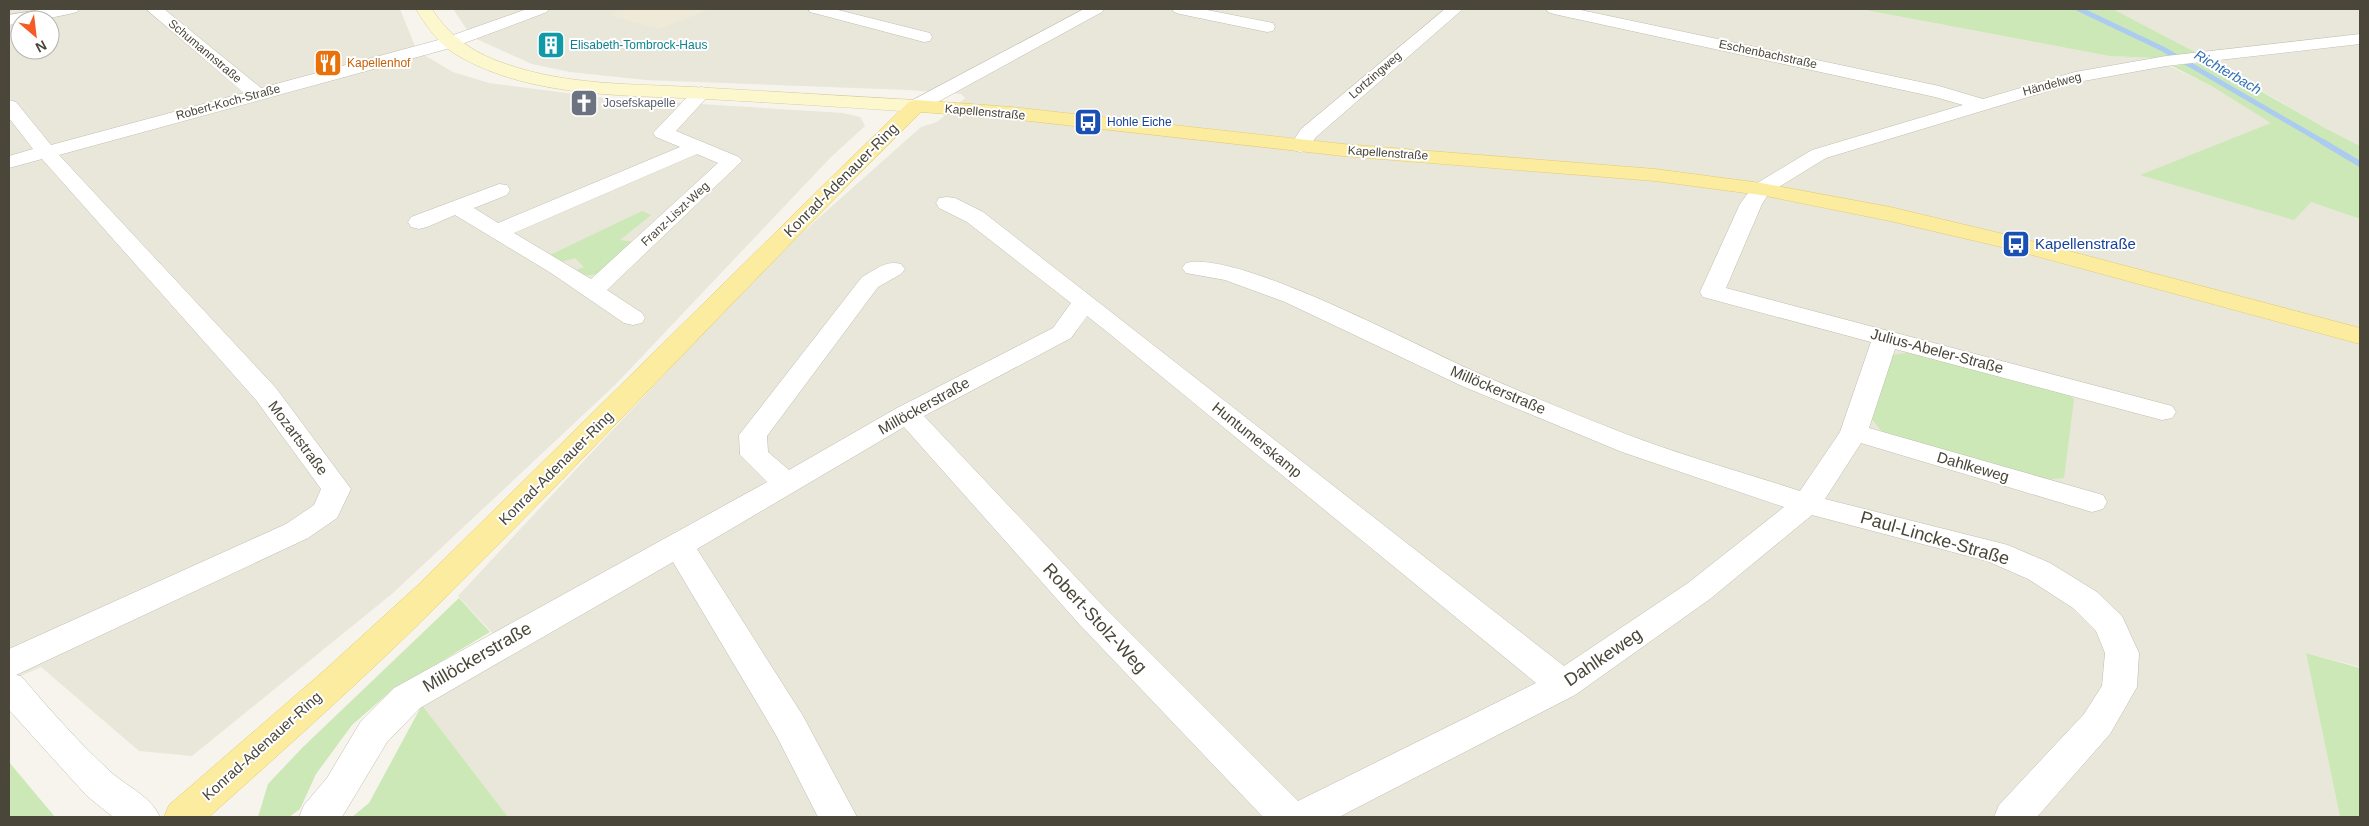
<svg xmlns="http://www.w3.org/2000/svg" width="2369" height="826" viewBox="0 0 2369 826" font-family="Arial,sans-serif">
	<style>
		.residential { fill: #e9e6da; fill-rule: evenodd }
		.education { fill: #eeead7 }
		.green { fill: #cce8b6 }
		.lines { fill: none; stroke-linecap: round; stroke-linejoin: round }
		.stream-far1 { stroke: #abccf0; stroke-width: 5 }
		.stream { stroke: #abccf0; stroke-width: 6 }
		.minor-casing { stroke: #c1bdae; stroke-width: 1 }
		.secondary-casing { stroke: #d4cb9d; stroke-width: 1 }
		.primary-casing { stroke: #e2cc6e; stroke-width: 1 }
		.minor { fill: #fff; fill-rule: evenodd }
		.secondary { fill: #fdf7ce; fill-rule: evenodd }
		.primary { fill: #fcec9f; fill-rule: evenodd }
		.labels { text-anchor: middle; stroke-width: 4; stroke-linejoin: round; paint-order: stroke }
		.far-culture-label { font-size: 12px; fill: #0d838f; stroke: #fff; text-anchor: start }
		.far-street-label { font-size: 12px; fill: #4a4639; stroke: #fff }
		.far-food-label { font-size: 12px; fill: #c56008; stroke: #fff; text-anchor: start }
		.far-worship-label { font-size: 12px; fill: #5b616d; stroke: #fff; text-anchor: start }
		.far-transit-label { font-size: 12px; fill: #164399; stroke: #fff; text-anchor: start }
		.far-water-label { font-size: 14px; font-style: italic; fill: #3370b5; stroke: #fff }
		.street-label { font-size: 15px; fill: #4a4639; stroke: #fff }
		.transit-label { font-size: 15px; fill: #164399; stroke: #fff; text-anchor: start }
		.near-street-label { font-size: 18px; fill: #4a4639; stroke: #fff }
	</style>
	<rect width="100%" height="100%" fill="#f6f4ec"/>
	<path class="residential" d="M 9,9 L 400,9 L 417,51 L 453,72 L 489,83 L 605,98 L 843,113 L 860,117 L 865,126 L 831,157 L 615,385 L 393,593 L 192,756 L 139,751 L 41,667 L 9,681 ZM 20,20 L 50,20 L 50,50 L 20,50 Z
		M 453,9 L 1860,9 L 2109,56 L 2153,58 L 2213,87 L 2272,123 L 2141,175 L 2311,202 L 2360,219 L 2360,667 L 2306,653 L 2340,817 L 508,817 L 422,705 L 511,653 L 458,596 L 705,331 L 795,239 L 921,127 L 937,122 L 965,98 L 961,94 L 909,90 L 646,80 L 570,72 L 532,64 L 472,37 Z
		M 2113,9 L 2360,9 L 2360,146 L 2325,128 L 2197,53 Z"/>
	<path class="education" d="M 623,9 L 711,9 L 659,29 L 608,15 Z"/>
	<path class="green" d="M 1860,9 L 2113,9 L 2197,53 L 2153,58 L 2109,56 Z
		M 2210,62 L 2325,128 L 2360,146 L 2360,219 L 2311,202 L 2294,220 L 2140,175 L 2271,123 L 2213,87 L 2172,66 Z
		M 642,211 L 651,215 L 620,240 L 635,242 L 597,274 L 582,276 L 576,270 L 584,267 L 575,258 L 561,262 L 550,255 Z
		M 1911,352 L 2066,393 L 2074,399 L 2064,478 L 2045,480 L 1883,433 L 1872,419 L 1893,355 Z
		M 459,598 L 490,632 L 390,692 L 352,725 L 316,774 L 300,809 L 289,817 L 258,817 L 268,784 L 302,748 Z
		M 2306,653 L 2360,668 L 2360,817 L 2340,817 Z
		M 422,705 L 508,817 L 352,817 L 369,803 Z
		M 9,762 L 55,817 L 9,817 Z"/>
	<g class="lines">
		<path class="stream-far1" d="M 2079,9 L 2163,49 L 2325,143"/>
		<path class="stream" d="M 2323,142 L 2360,164"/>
		<g class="minor-casing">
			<path id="minor" d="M 45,9 L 79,9 L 77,12 C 58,17 39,20 20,20 L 20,23 L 9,25 L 9,15 Z
				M 146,9 L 164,9 L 261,88 L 442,39 L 527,9 L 549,9 L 547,12 L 454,47 L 59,155 L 276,388 L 351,489 L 337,518 L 308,538 L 16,675 L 21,676 C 50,710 80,744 113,774 C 130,788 151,797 160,817 L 113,817 L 87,796 L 9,710 L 9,649 L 286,524 L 314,505 L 321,489 L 256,400 L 42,159 L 9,168 L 9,156 L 33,149 L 9,118 L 9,100 L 16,102 L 51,145 L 244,93 Z
				M 808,9 L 834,9 L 930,33 L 932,37 L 930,41 L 924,42 L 810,12 Z
				M 1084,9 L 1104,9 L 1102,12 L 923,110 L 916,112 L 909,110 L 907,106 L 909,102 Z
				M 1172,9 L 1202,9 L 1273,23 L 1275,27 L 1273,31 L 1267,32 L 1180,14 L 1174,12 Z
				M 1445,9 L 1463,9 L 1316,137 L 1307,150 L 1300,152 L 1293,150 L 1290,146 L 1301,129 Z
				M 1546,9 L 1576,9 L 1939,86 L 1983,99 L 2075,72 L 2166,56 L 2360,34 L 2360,44 L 2166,66 L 2078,82 L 1826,158 L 1769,193 L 1762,204 L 1726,288 L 2172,406 L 2176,412 L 2172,418 L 2162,420 L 1895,349 L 1869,428 L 2103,495 L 2107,502 L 2103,509 L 2092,512 L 1861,443 L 1825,499 L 2008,545 L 2050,563 L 2097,592 L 2122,616 L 2139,653 L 2137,687 L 2110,734 L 2037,817 L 1994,817 L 1999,805 L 2084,714 L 2102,686 L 2105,653 L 2096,631 L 2073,608 L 2028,579 L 1987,561 L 1812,515 L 1710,599 L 1575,695 L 1339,817 L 1263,817 L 1080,625 L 904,427 L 697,549 L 803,716 L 857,817 L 818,817 L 776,735 L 673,562 L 420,708 L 387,742 L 342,817 L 299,817 L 304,805 L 327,778 L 361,721 L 394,688 L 767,482 L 740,455 L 739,435 L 862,277 C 875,270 886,260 901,264 L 905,269 L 901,274 L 878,287 L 767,436 L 768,452 L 789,470 L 897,408 L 1053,328 L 1071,303 L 967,222 L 939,208 L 936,203 L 939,198 L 947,197 L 955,198 L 983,212 L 1564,666 L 1688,583 L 1784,507 L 1622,452 L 1462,386 L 1285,302 L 1225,280 L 1186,273 L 1182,268 L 1186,263 C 1240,250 1422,349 1480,374 C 1533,397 1588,420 1642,440 C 1694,459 1748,474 1800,491 L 1840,432 L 1871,342 L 1703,297 L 1700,292 L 1740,204 L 1754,185 L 1812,150 L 1963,105 L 1935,97 L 1554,14 L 1548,12 ZM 1087,316 L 1106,331 L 1536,683 L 1298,801 L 1104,607 L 924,416 L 1071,338 Z
				M 702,87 L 709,89 L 711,93 L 676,131 L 739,157 L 742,161 L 607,290 L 642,313 L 645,318 L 642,323 L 633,325 L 624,323 L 551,273 L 455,215 L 427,227 L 419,229 L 411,227 L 408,222 L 411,217 L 499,184 L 507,185 L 510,190 L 507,195 L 474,208 L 498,223 L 680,147 L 656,137 L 653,133 L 695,89 ZM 697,154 L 718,163 L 591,279 L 514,233 Z"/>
		</g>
		<g class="secondary-casing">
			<path id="secondary" d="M 416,9 L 432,9 C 450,38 477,55 509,65 C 568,85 632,84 693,87 C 767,91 842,96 916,100 L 923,102 L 925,106 L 923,110 L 916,112 C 846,107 777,103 707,99 C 627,95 535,98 462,58 C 441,47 428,29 416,9 Z"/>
		</g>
		<g class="primary-casing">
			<path id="primary" d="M 916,100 L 1011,107 L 1343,144 L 1655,169 L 1761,183 L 1890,207 L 2016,237 L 2360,328 L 2360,344 L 2010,249 L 1890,221 L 1761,195 L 1655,181 L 1343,156 L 1011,119 L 921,112 C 758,273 604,440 442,601 C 367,676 288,746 209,817 L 164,817 L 169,805 L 326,669 L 418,585 L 847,162 L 909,102 Z"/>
		</g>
		<use href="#minor" class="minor"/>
		<use href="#secondary" class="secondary"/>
		<use href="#primary" class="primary"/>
	</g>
	<defs>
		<g id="building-square" transform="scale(1.4375)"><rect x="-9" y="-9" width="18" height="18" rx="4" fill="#0f9aa8" stroke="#fff"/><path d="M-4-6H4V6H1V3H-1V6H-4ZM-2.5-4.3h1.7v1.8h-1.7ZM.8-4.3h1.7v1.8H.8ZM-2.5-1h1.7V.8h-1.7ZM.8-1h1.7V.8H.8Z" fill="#fff"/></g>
		<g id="restaurant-square" transform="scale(1.4375)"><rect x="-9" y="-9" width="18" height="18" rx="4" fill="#e8710a" stroke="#fff"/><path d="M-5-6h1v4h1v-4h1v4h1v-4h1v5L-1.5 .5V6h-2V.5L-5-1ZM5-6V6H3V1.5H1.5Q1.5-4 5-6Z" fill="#fff"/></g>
		<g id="church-square" transform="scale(1.4375)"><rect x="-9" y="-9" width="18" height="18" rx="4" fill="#6b7280" stroke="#fff"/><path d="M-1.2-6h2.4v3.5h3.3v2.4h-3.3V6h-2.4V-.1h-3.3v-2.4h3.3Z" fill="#fff"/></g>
		<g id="bus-square" transform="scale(1.4375)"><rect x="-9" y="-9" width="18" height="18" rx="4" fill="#1a4fb4" stroke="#fff"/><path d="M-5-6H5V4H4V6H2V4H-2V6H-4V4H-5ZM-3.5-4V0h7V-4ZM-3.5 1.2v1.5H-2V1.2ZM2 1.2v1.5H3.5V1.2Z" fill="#fff"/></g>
	</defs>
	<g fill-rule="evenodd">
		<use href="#building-square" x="551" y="45"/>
		<use href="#restaurant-square" x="328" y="63"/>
		<use href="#church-square" x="584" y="103"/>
		<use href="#bus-square" x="1088" y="122"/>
		<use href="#bus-square" x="2016" y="244"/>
	</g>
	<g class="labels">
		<g class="far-culture-label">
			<text x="570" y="49">Elisabeth-Tombrock-Haus</text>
		</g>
		<g class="far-street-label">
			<text transform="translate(205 51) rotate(40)" y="4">Schumannstraße</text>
			<text transform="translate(1768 54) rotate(12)" y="4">Eschenbachstraße</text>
			<text transform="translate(1375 75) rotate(-41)" y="4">Lortzingweg</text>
			<text transform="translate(2052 84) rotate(-15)" y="4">Händelweg</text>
			<text transform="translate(228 102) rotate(-15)" y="4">Robert-Koch-Straße</text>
			<text transform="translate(985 112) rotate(5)" y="4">Kapellenstraße</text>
			<text transform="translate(1388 153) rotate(4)" y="4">Kapellenstraße</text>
			<text transform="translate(675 214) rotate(-43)" y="4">Franz-Liszt-Weg</text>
		</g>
		<g class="far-food-label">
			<text x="347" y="67">Kapellenhof</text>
		</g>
		<g class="far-worship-label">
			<text x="603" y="107">Josefskapelle</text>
		</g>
		<g class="far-transit-label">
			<text x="1107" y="126">Hohle Eiche</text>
		</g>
		<g class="far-water-label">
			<text transform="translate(2228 72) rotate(30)" y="5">Richterbach</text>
		</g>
		<g class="street-label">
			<text transform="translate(841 180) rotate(-45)" y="5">Konrad-Adenauer-Ring</text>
			<text transform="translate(1937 351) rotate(15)" y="5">Julius-Abeler-Straße</text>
			<text transform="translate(1498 390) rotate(23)" y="5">Millöckerstraße</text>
			<text transform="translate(924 406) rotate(-29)" y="5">Millöckerstraße</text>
			<text transform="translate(298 438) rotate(53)" y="5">Mozartstraße</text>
			<text transform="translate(1257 440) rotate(39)" y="5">Huntumerskamp</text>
			<text transform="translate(1973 467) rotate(16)" y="5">Dahlkeweg</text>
			<text transform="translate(556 468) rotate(-45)" y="5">Konrad-Adenauer-Ring</text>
			<text transform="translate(262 746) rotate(-42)" y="5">Konrad-Adenauer-Ring</text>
		</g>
		<g class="transit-label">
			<text x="2035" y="249">Kapellenstraße</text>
		</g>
		<g class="near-street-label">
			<text transform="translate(1935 538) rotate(16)" y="6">Paul-Lincke-Straße</text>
			<text transform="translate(1095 618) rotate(47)" y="6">Robert-Stolz-Weg</text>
			<text transform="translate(477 657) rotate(-30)" y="6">Millöckerstraße</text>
			<text transform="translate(1603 657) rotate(-34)" y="6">Dahlkeweg</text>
		</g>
	</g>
	<rect width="2369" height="826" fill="none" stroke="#4a4639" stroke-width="20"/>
	<g transform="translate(35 35) rotate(152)"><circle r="24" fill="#ffffff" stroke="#b7b5b0"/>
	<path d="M0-4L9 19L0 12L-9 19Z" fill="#f55b24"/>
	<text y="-8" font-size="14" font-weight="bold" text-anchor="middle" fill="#4a4639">N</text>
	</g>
</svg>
